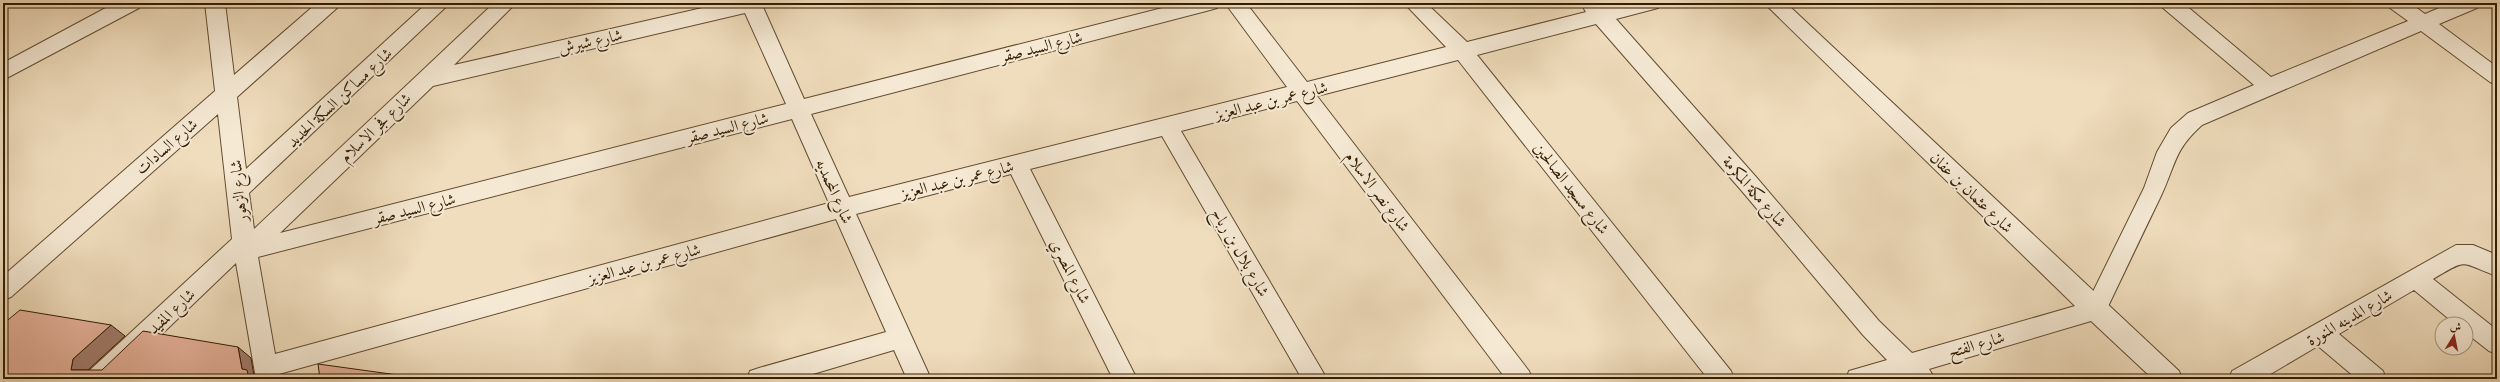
<svg xmlns="http://www.w3.org/2000/svg" width="2500" height="382" viewBox="0 0 2500 382" font-family="'IM FELL DW Pica',Amiri,serif">
	<style>
		.lines { fill: none; stroke-linecap: round; stroke-linejoin: round }
		.service-casing { stroke: #624c30; stroke-width: 2 }
		.minor-casing { stroke: #624c30; stroke-width: 2 }
		.service { fill: #f5e9d4; fill-rule: evenodd }
		.minor { fill: #f5e9d4; fill-rule: evenodd }
		.shaded-wall { fill: #a27d6d; stroke: #321c01 }
		.building { fill: #e7b29c; stroke: #321c01 }
		.labels { text-anchor: middle; stroke-width: 4; stroke-linejoin: round; paint-order: stroke }
		.street-label { font-size: 16px; fill: #321c01; stroke: #f5e9d4 }
	</style>
	<rect width="100%" height="100%" fill="#f0ddbd"/>
	<filter id="stains"><feTurbulence type="fractalNoise" baseFrequency=".005" numOctaves="4"/><feColorMatrix values="0 0 0 0 .2 0 0 0 0 .09 0 0 0 0 .02 0 0 0 .5 -.17"/></filter>
	<radialGradient id="worn" r=".72"><stop offset=".6" stop-color="#630" stop-opacity="0"/><stop offset="1" stop-color="#630" stop-opacity=".3"/></radialGradient>
	<g class="lines">
		<g class="service-casing">
			<path id="service" d="M 2161,3 L 2183,3 L 2271,77 L 2408,21 L 2390,8 L 2388,3 L 2410,3 L 2425,14 L 2451,3 L 2479,3 L 2477,8 L 2439,24 L 2497,67 L 2497,85 L 2490,82 L 2421,31 L 2202,125 C 2173,151 2176,165 2160,198 C 2141,237 2122,277 2103,317 L 2095,320 L 2087,317 L 2084,310 L 2144,188 L 2157,152 L 2171,128 L 2188,113 L 2254,85 L 2163,8 Z"/>
		</g>
		<g class="minor-casing">
			<path id="minor" d="M 115,3 L 142,3 L 139,8 L 3,80 L 3,63 Z
				M 205,3 L 225,3 L 234,75 L 317,3 L 340,3 L 337,8 L 237,97 L 246,169 L 427,3 L 450,3 L 249,193 L 254,229 L 494,3 L 516,3 L 454,65 L 724,3 L 765,3 L 763,7 L 804,99 L 1182,3 L 1220,3 L 1217,8 L 1210,10 L 811,114 L 849,197 L 1287,87 L 1225,3 L 1246,3 L 1307,82 L 1446,47 L 1404,3 L 1426,3 L 1467,42 L 1586,12 L 1583,7 L 1585,3 L 1601,3 L 1605,7 L 1622,3 L 1661,3 L 1658,8 L 1616,19 L 1757,178 L 1879,321 L 1912,353 L 2075,306 L 1764,3 L 1786,3 L 2179,371 L 2182,379 L 2153,379 L 2091,321 L 1929,369 L 1935,379 L 1907,379 L 1904,376 L 1895,379 L 1846,379 L 1849,371 L 1887,360 L 1863,335 L 1741,190 L 1596,24 L 1477,55 L 1731,371 L 1734,379 L 1708,379 L 1458,60 L 1317,96 L 1529,371 L 1532,379 L 1506,379 L 1297,101 L 1181,131 L 1327,379 L 1302,379 L 1162,136 L 1030,169 L 1137,379 L 1113,379 L 1011,174 L 856,214 L 931,379 L 907,379 L 894,350 L 796,379 L 747,379 L 750,371 L 759,368 L 886,332 L 836,219 L 279,374 L 280,379 L 256,379 L 236,263 L 115,379 L 86,379 L 89,371 L 232,239 L 218,114 L 11,297 L 3,300 L 3,276 L 215,91 ZM 745,13 L 786,104 L 280,233 L 433,86 ZM 792,119 L 829,203 L 275,354 L 258,257 Z
				M 2456,245 L 2473,245 L 2497,255 L 2497,276 C 2459,263 2470,257 2433,279 L 2497,330 L 2497,354 L 2489,351 L 2466,333 L 2466,324 L 2455,324 L 2414,290 L 2339,334 L 2383,371 L 2386,379 L 2357,379 L 2318,346 L 2262,379 L 2229,379 L 2232,371 Z"/>
		</g>
		<use href="#service" class="service"/>
		<use href="#minor" class="minor"/>
	</g>
	<path class="shaded-wall" d="M 111,325 L 125,336 L 88,370 L 71,370 L 73,359 Z
		M 238,347 L 251,358 L 254,376 L 258,379 L 249,379 L 242,369 Z"/>
	<path class="building" d="M 20,310 L 111,325 L 73,359 L 71,370 L 102,370 L 143,331 L 238,347 L 242,369 L 247,370 L 249,379 L 3,379 L 3,324 Z
		M 318,364 L 427,379 L 320,379 Z"/>
	<g class="labels">
		<g class="street-label">
			<text transform="translate(590 41) rotate(-13)" y="6">شارع شيرش</text>
			<text transform="translate(1041 46) rotate(-14)" y="6">شارع السيد صقر</text>
			<text transform="translate(339 97) rotate(-43)" y="6">شارع مساكن السكة الحديد</text>
			<text transform="translate(1271 100) rotate(-14)" y="6">شارع عمر بن عبد العزيز</text>
			<text transform="translate(375 127) rotate(-44)" y="6">شارع فجر الاسلام</text>
			<text transform="translate(727 127) rotate(-14)" y="6">شارع السيد صقر</text>
			<text transform="translate(166 146) rotate(-41)" y="6">شارع السادات</text>
			<text transform="translate(957 179) rotate(-14)" y="6">شارع عمر بن عبد العزيز</text>
			<text transform="translate(1572 188) rotate(52)" y="6">شارع مسجد الصالحين</text>
			<text transform="translate(238 191) rotate(-96)" y="6">شارع الزهور</text>
			<text transform="translate(835 191) rotate(66)" y="6">شارع المحمديه</text>
			<text transform="translate(1378 191) rotate(53)" y="6">شارع نصر الاسلام</text>
			<text transform="translate(1755 191) rotate(49)" y="6">شارع مكة المكرمة</text>
			<text transform="translate(1972 192) rotate(44)" y="6">شارع عثمان بن عفان</text>
			<text transform="translate(414 208) rotate(-14)" y="6">شارع السيد صقر</text>
			<text transform="translate(1241 252) rotate(60)" y="6">شارع بلال بن رباح</text>
			<text transform="translate(644 263) rotate(-15)" y="6">شارع عمر بن عبد العزيز</text>
			<text transform="translate(1071 271) rotate(63)" y="6">شارع المصري</text>
			<text transform="translate(171 311) rotate(-43)" y="6">شارع المفيد</text>
			<text transform="translate(2349 317) rotate(-30)" y="6">شارع المدينه المنورة</text>
			<text transform="translate(1976 344) rotate(-16)" y="6">شارع الفتح</text>
		</g>
	</g>
	<rect width="2500" height="382" fill="none" stroke="#f0ddbd" stroke-width="16"/>
	<rect x="4" y="4" width="2492" height="374" fill="none" stroke="#321c01" stroke-width="2"/>
	<rect x="8" y="8" width="2484" height="366" fill="none" stroke="#321c01"/>
	<g transform="translate(2454 336) rotate(10)"><circle r="19" fill="#f5e9d4" stroke="#a79780"/>
	<path d="M0-3L7 15L0 10L-7 15Z" fill="#8f2418"/>
	<text y="-6" font-size="11" font-weight="bold" text-anchor="middle" fill="#321c01">ش</text>
	</g>
	<rect width="100%" height="100%" filter="url(#stains)"/>
	<rect width="100%" height="100%" fill="url(#worn)"/>
</svg>
